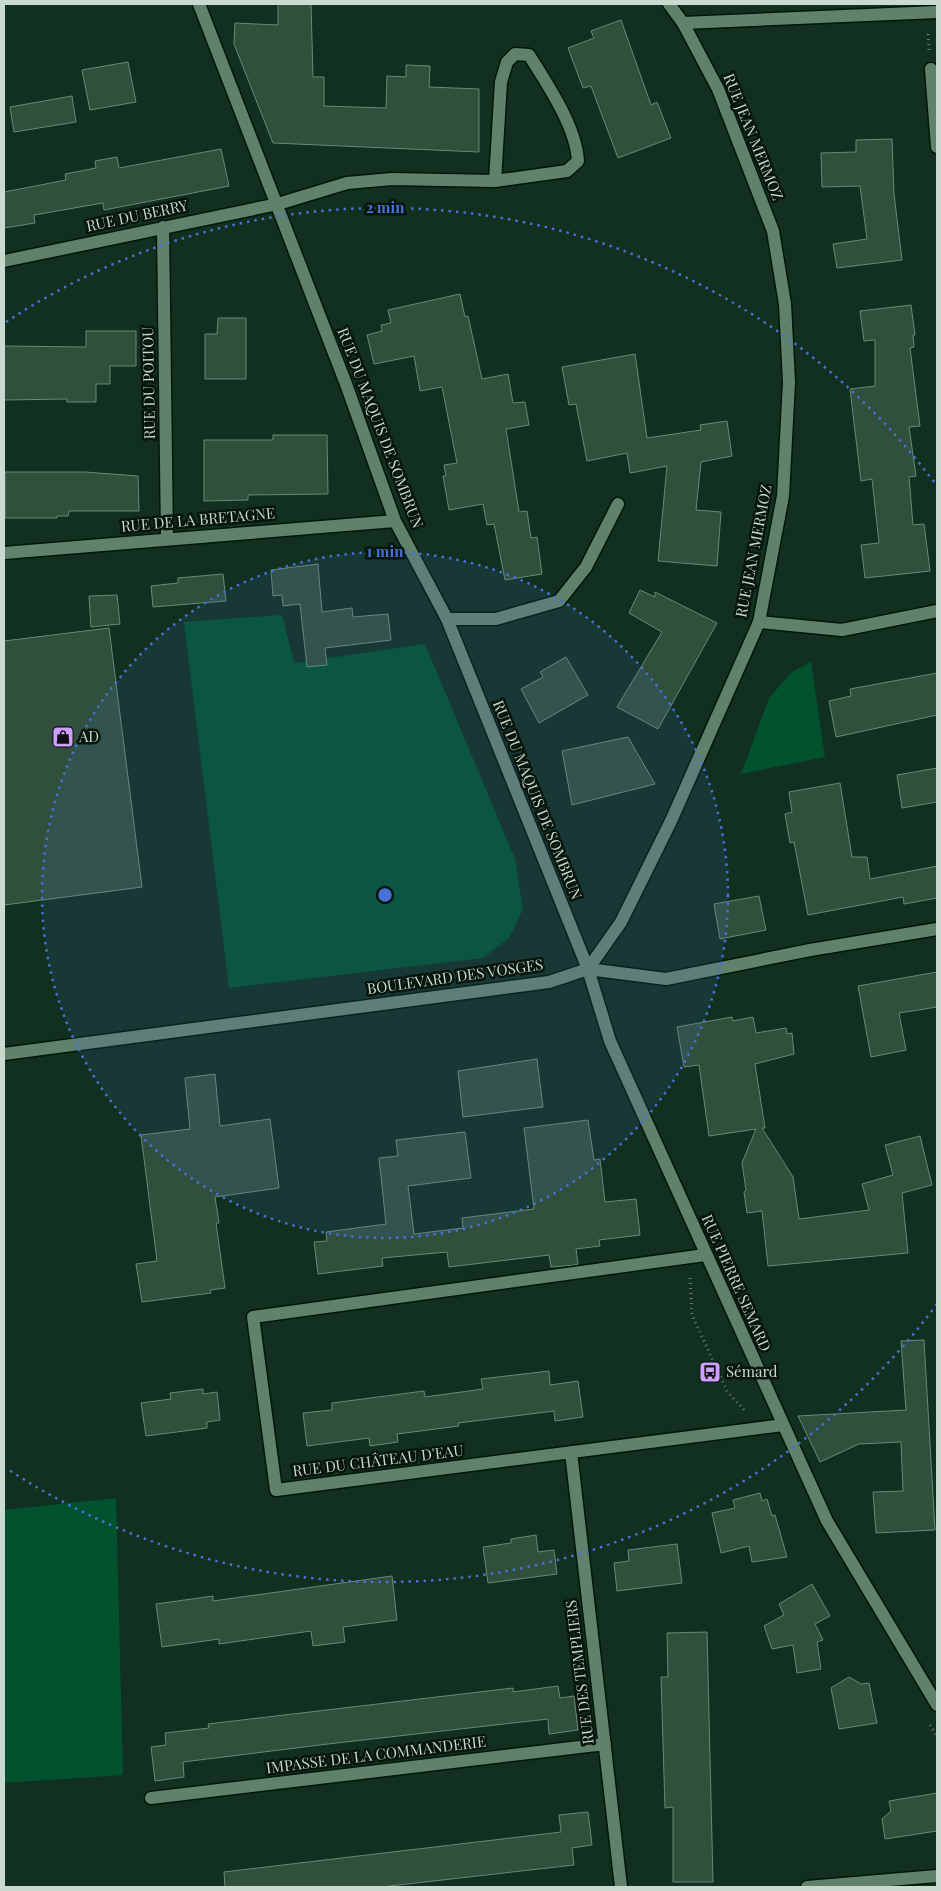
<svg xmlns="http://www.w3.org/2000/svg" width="941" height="1891" viewBox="0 0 941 1891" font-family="'Playfair Display',serif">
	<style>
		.green { fill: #02522f }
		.building { fill: #304f3d; stroke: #698a75 }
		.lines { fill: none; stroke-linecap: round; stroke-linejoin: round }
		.street-casing { stroke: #001808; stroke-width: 15 }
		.secondary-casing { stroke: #001808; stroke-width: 15 }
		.path { stroke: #688072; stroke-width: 3; stroke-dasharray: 1 4; stroke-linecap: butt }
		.street { stroke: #60816c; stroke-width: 12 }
		.secondary { stroke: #60816c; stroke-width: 12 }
		.ring { fill: none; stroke: #4871d6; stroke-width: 2.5; stroke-dasharray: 2.5 5 }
		.labels { text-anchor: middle; stroke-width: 5; stroke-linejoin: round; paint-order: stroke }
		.street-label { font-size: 15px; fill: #c9dace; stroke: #08150d }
		.poi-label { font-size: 15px; fill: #c9dace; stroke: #08150d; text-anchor: start }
		.centre { fill: #4871d6; stroke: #08150d; stroke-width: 2.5 }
		.ring-label { font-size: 15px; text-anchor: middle; font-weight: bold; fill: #4871d6; stroke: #08150d; stroke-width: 5; stroke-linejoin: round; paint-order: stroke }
	</style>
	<rect width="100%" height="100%" fill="#11301f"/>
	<path class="green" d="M 282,615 L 294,663 L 425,644 L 515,859 L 523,909 L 509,938 L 483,958 L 229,988 L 184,622 Z
		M 811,662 L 825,757 L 741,774 L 769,698 L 792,672 Z
		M 116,1498 L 123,1775 L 4,1783 L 4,1510 Z"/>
	<path class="building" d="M 278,4 L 311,4 L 313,77 L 324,77 L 324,106 L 386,108 L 387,76 L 406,77 L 406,65 L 430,66 L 429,87 L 479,89 L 479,152 L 273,143 L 234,44 L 235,23 L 278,25 Z
		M 621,20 L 651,105 L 657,102 L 671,138 L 618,158 L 591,86 L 583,88 L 568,48 L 594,38 L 591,31 Z
		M 128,62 L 136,102 L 90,110 L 82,70 Z
		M 72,96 L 76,122 L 14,132 L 10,107 Z
		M 892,139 L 894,194 L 902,260 L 837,268 L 833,244 L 867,239 L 860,186 L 822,187 L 821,153 L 856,152 L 856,140 Z
		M 221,149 L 229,186 L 104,210 L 103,203 L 34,215 L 35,223 L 4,228 L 4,192 L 66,180 L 65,174 L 96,168 L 95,161 L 117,157 L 119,168 Z
		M 460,294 L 465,317 L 468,316 L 482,379 L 508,374 L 513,403 L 525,402 L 529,425 L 506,429 L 519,512 L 527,511 L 531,538 L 537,537 L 542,574 L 505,580 L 494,524 L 487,525 L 483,504 L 449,510 L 443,476 L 446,476 L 444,465 L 457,463 L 442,387 L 420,391 L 414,356 L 374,364 L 367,335 L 382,331 L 381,325 L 391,323 L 388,310 Z
		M 911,305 L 915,335 L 913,335 L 914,347 L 910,348 L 920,426 L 909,427 L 916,476 L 909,477 L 913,525 L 924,524 L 930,571 L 865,578 L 861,545 L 879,543 L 872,479 L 861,481 L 850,389 L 875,386 L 875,340 L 864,341 L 860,311 Z
		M 218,318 L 246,318 L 246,379 L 205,379 L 205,334 L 217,334 Z
		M 86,331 L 136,331 L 136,366 L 110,366 L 110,384 L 96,384 L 96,402 L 67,402 L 67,399 L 4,400 L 4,346 L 86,347 Z
		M 635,354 L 647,438 L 701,430 L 700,425 L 727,421 L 732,456 L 701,462 L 696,510 L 721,512 L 717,566 L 658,561 L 667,466 L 630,473 L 627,453 L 587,461 L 576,404 L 569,405 L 562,367 Z
		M 273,435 L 327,435 L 328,494 L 248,495 L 248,500 L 204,501 L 204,440 L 273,440 Z
		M 5,472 L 85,472 L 138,476 L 139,511 L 69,511 L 68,516 L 57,516 L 57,518 L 5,518 Z
		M 318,564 L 322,612 L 352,608 L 353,617 L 388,614 L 391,640 L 325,648 L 327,665 L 307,667 L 300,604 L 283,606 L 282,595 L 273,596 L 271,570 Z
		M 223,574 L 226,601 L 153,607 L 151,586 L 178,583 L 178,578 Z
		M 640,590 L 655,597 L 655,592 L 717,623 L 658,729 L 617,707 L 662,632 L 629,613 Z
		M 117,595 L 120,624 L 91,627 L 89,596 Z
		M 109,628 L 142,887 L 4,905 L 4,641 Z
		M 566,657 L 588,695 L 539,723 L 521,689 L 543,677 L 540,672 Z
		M 937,673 L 937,715 L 836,737 L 829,701 L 851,696 L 850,689 Z
		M 628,737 L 655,784 L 572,805 L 562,751 Z
		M 937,768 L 937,802 L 902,808 L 897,775 Z
		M 840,783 L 852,857 L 867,857 L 870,879 L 937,866 L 937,898 L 904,904 L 903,897 L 808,915 L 794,842 L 790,843 L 785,814 L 792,812 L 789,792 Z
		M 759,896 L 766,930 L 720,939 L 714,904 Z
		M 937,972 L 937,1007 L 899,1013 L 906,1050 L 871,1057 L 858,986 Z
		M 732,1017 L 733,1021 L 753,1017 L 756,1033 L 786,1028 L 787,1034 L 792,1033 L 794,1054 L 755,1064 L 765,1128 L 762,1128 L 793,1177 L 799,1219 L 869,1210 L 862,1184 L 893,1175 L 885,1145 L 920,1136 L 932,1185 L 902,1193 L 908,1253 L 768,1266 L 762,1211 L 747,1213 L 744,1192 L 746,1190 L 742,1163 L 756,1129 L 709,1136 L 699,1065 L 684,1067 L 677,1027 Z
		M 537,1059 L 543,1107 L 463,1117 L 458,1071 Z
		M 215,1074 L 220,1126 L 270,1119 L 279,1188 L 215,1197 L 219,1223 L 216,1223 L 225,1288 L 210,1290 L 211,1293 L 142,1302 L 136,1264 L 157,1261 L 141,1135 L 190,1129 L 185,1078 Z
		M 588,1120 L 594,1160 L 600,1159 L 605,1202 L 636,1199 L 640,1235 L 599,1240 L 600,1246 L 576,1249 L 578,1264 L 574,1265 L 551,1267 L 549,1255 L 449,1267 L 447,1252 L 382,1258 L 383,1266 L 318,1274 L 314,1242 L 327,1241 L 326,1232 L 386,1224 L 379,1158 L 398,1156 L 396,1140 L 465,1132 L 471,1178 L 408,1186 L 414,1234 L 463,1228 L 462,1218 L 534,1209 L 524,1128 Z
		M 924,1340 L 935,1530 L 876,1533 L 873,1492 L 903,1491 L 901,1442 L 859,1444 L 820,1462 L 798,1416 L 906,1410 L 901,1341 Z
		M 549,1371 L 550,1385 L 578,1381 L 583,1417 L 555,1421 L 554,1411 L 458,1423 L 459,1426 L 397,1434 L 398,1442 L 370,1446 L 369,1438 L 307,1446 L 303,1413 L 332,1410 L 332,1403 L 424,1391 L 425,1397 L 483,1389 L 481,1379 Z
		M 203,1389 L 203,1394 L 217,1392 L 220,1420 L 207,1422 L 207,1428 L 146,1436 L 141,1403 L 171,1399 L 170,1393 Z
		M 760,1493 L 762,1501 L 767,1499 L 772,1516 L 775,1515 L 787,1557 L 752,1562 L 749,1546 L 721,1553 L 712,1513 L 735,1508 L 733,1500 Z
		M 536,1535 L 538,1552 L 554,1550 L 557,1574 L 488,1583 L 483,1547 L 511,1543 L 511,1539 Z
		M 677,1544 L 682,1583 L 617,1591 L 614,1563 L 629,1561 L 628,1550 Z
		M 392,1576 L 397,1620 L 343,1627 L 345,1642 L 313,1646 L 311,1631 L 219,1644 L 219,1639 L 162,1647 L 156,1604 L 213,1596 L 213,1601 Z
		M 812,1584 L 830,1616 L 815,1624 L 823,1640 L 817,1642 L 821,1669 L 797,1673 L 793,1645 L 772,1649 L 764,1626 L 784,1615 L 779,1604 Z
		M 707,1632 L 713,1882 L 673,1882 L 673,1807 L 665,1808 L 661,1677 L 668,1677 L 667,1633 Z
		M 849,1677 L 861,1684 L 869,1683 L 877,1723 L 839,1729 L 831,1688 Z
		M 558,1686 L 560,1698 L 574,1696 L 578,1730 L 549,1734 L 548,1719 L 328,1744 L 183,1762 L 184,1777 L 155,1781 L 151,1747 L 166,1745 L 165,1733 L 209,1728 L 208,1724 L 513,1688 L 513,1692 Z
		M 937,1793 L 937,1831 L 885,1839 L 882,1819 L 891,1811 L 889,1801 Z
		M 588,1812 L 592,1845 L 572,1848 L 574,1865 L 381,1887 L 225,1887 L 224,1872 L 561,1832 L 559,1815 Z"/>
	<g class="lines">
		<g class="street-casing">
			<path id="street" d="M 199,4 L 346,384 L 395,521 L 447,619 L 588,969 L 666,979 L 810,950 L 937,929
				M 683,23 L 937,12
				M 931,69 L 937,147
				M 163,227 L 167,538
				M 4,261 L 278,204 L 347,183 L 392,179 L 495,181 L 567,171 L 578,161 C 576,126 547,84 529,55 L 515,54 L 507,62 L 501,82 L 495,181
				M 4,553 L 395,521
				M 447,619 L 496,619 L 559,601 L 586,567 L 618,504
				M 759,622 L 842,630 L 937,611
				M 705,1255 L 253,1317 L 276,1490 L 783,1425
				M 571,1452 L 621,1887
				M 151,1798 L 605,1744
				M 807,1887 L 937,1876"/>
		</g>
		<g class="secondary-casing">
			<path id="secondary" d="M 588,969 L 621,922 L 671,821 L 759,622 L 783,496 L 789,382 L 785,304 L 773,231 L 718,89 L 683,23 L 669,4
				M 588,969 L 610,1041 L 827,1521 L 937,1705
				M 4,1054 L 549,982 L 588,969"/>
		</g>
		<path class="path" d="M 928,34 L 929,50
			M 690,1278 L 692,1315 L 727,1391 L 744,1410
			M 930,1725 L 937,1737"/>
		<use href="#street" class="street"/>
		<use href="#secondary" class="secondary"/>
	</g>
	<circle cx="385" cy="895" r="343" fill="#4871d6" fill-opacity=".12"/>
	<g class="ring">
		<circle cx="385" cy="895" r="343"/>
		<path d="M937 1304A687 687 0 0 1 6 1468M6 322A687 687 0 0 1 937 486"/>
	</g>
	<defs>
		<g id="shop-square" transform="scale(1.125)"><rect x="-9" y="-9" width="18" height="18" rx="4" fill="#cf9eff" stroke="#08150d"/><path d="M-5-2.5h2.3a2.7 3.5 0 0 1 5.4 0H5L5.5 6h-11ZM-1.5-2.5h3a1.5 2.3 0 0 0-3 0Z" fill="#111"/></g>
		<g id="bus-square" transform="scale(1.125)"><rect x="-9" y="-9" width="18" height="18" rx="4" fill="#cf9eff" stroke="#08150d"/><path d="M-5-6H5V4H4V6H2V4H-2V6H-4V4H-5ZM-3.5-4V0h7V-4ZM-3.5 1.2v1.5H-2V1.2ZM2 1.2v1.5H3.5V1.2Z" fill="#111"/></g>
	</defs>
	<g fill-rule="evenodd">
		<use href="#shop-square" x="63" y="737"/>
		<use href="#bus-square" x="710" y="1372"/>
	</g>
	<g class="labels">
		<g class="street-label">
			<text transform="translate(753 137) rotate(68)" y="5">RUE JEAN MERMOZ</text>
			<text transform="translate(137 216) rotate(-12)" y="5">RUE DU BERRY</text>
			<text transform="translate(149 383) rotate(-91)" y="5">RUE DU POITOU</text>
			<text transform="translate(380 428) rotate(69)" y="5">RUE DU MAQUIS DE SOMBRUN</text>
			<text transform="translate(198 520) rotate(-5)" y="5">RUE DE LA BRETAGNE</text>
			<text transform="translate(754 551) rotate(-79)" y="5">RUE JEAN MERMOZ</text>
			<text transform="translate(537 800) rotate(68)" y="5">RUE DU MAQUIS DE SOMBRUN</text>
			<text transform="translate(455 977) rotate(-8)" y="5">BOULEVARD DES VOSGES</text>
			<text transform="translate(736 1283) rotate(66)" y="5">RUE PIERRE SEMARD</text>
			<text transform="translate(378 1461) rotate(-7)" y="5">RUE DU CHÂTEAU D'EAU</text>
			<text transform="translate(580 1672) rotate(-97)" y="5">RUE DES TEMPLIERS</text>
			<text transform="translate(376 1755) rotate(-7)" y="5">IMPASSE DE LA COMMANDERIE</text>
		</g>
		<g class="poi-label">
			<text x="79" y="742">AD</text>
			<text x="726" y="1377">Sémard</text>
		</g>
	</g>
	<circle cx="385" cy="895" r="8" class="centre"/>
	<g class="ring-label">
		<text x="385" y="213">2 min</text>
		<text x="385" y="557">1 min</text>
	</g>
	<rect width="941" height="1891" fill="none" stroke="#c9dace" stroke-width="10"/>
</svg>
